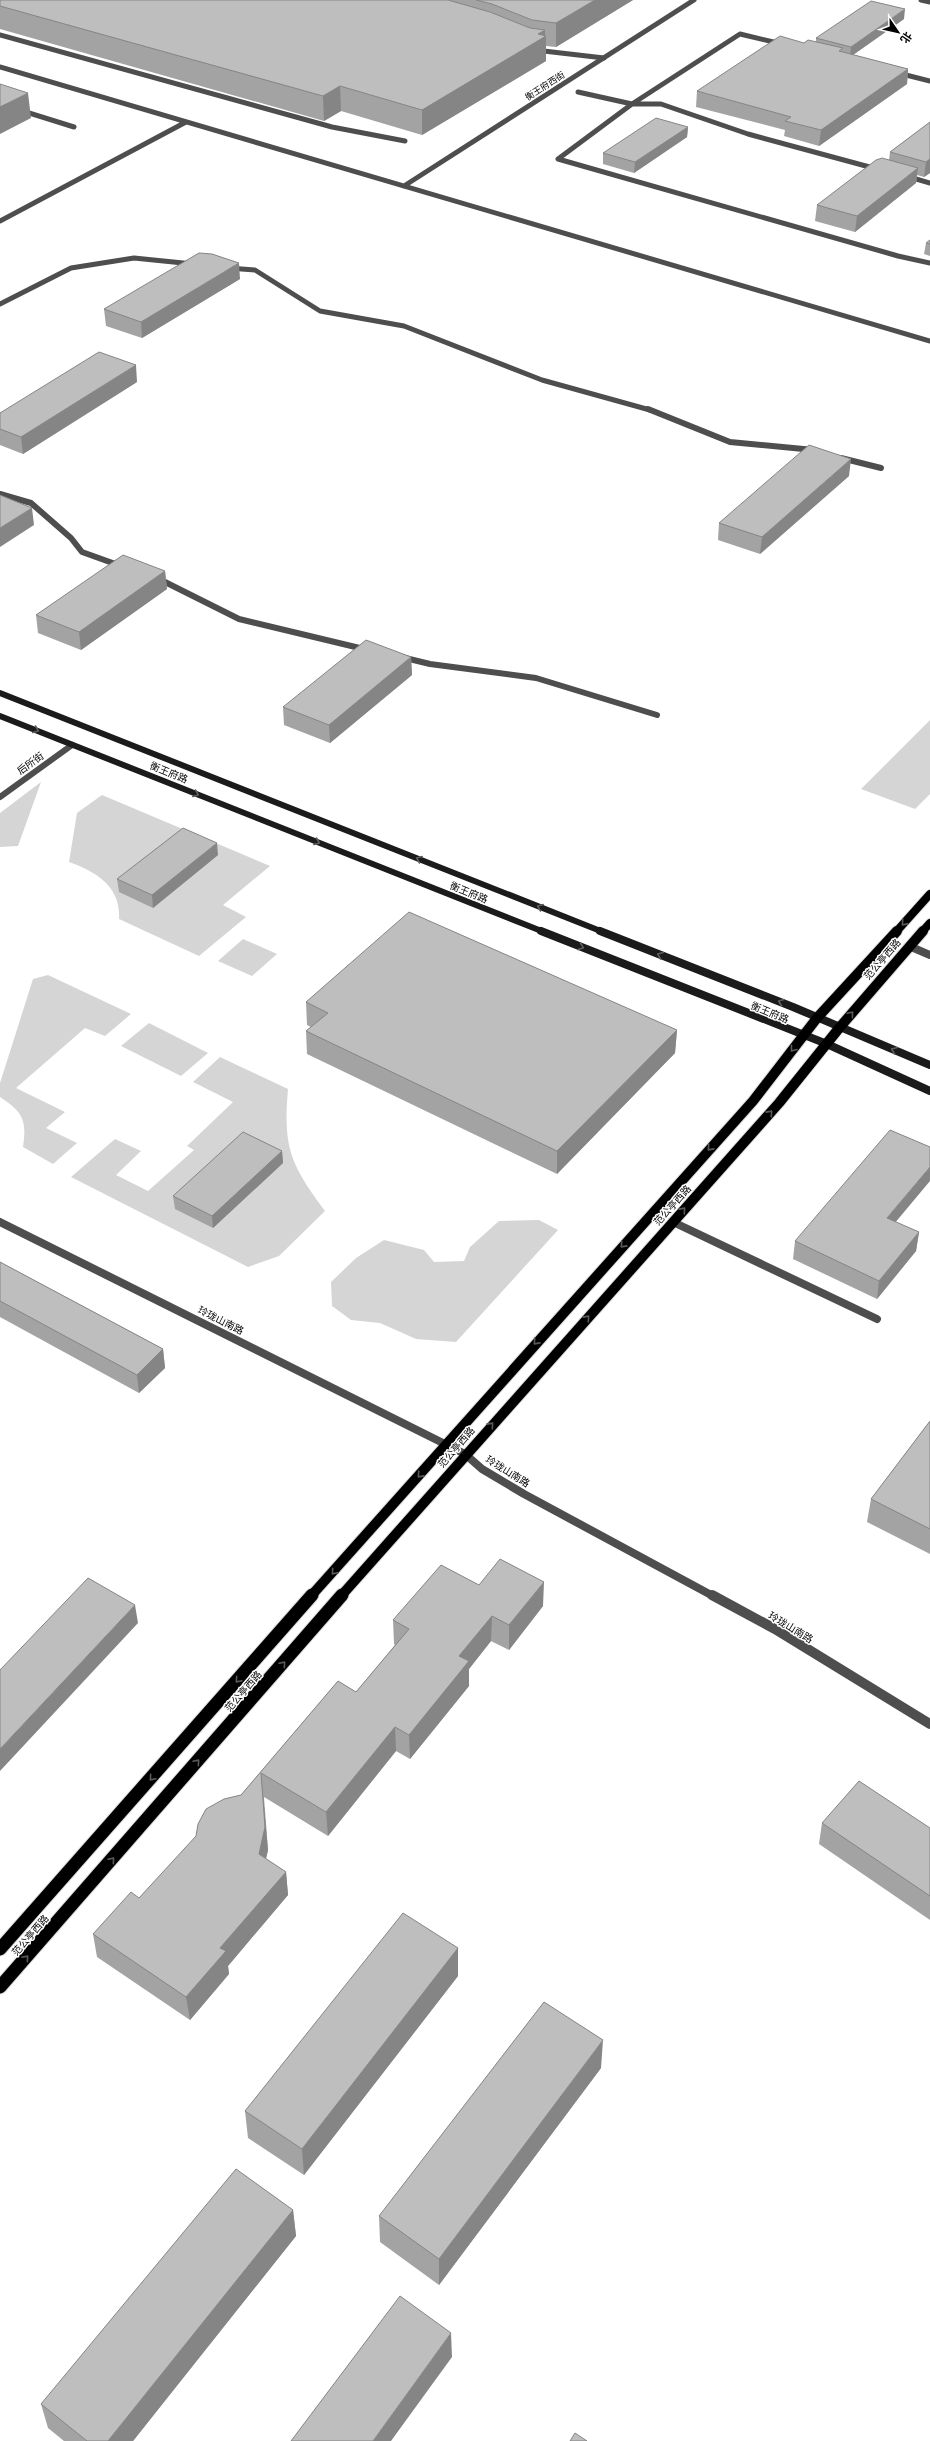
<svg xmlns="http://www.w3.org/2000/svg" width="930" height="2441" viewBox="0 0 930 2441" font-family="'Source Sans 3','Noto Sans SC',sans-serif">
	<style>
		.green { fill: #d5d5d5 }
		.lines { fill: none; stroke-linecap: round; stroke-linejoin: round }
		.primary-far2-casing { stroke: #dbdbdb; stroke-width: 10 }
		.primary-far1-casing { stroke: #dbdbdb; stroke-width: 12 }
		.primary-casing { stroke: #dbdbdb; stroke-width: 15 }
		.minor-far2 { stroke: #4e4e4e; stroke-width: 5 }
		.minor-far1 { stroke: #4e4e4e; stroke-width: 6 }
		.minor { stroke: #4e4e4e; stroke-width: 8 }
		.tertiary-far2 { stroke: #4e4e4e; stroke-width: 5 }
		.tertiary-far1 { stroke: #4e4e4e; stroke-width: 8 }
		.tertiary { stroke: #4e4e4e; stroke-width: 10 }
		.secondary-far1 { stroke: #1b1b1b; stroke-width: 6 }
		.secondary { stroke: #1b1b1b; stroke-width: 8 }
		.primary-far2 { stroke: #000; stroke-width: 8 }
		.primary-far1 { stroke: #000; stroke-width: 10 }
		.primary { stroke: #000; stroke-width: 13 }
		.wall { fill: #a3a3a3 }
		.shaded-wall { fill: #858585 }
		.building { fill: #bebebe; stroke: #858585 }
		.oneway { stroke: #5f5f5f }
		.oneway2 { stroke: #595959 }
		.labels { text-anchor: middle; stroke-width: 3; stroke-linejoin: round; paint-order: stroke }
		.far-street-label { font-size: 9px; fill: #000; stroke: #fff }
		.street-label { font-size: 10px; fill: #000; stroke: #fff }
	</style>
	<rect width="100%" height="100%" fill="#fff"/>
	<path class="green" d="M 930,720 L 930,794 L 915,809 L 861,789 Z
		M 41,782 L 18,846 L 0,847 L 0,813 Z
		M 102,795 L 270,866 L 223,905 L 246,917 L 199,956 L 119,919 C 121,887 97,872 69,862 L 77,813 Z
		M 243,939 L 277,954 L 252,976 L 218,961 Z
		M 48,975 L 131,1014 L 105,1036 L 85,1028 L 16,1088 L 65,1112 L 46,1128 L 77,1143 L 53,1164 L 23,1147 C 27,1120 23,1112 0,1097 L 0,1083 L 33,979 Z
		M 149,1023 L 208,1053 L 181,1076 L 121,1046 Z
		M 220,1057 L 288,1089 C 283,1147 290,1164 325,1211 L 279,1256 L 248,1267 L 71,1177 L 115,1139 L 141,1151 L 116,1175 L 148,1191 L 194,1150 L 187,1146 L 233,1102 L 193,1082 Z
		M 539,1220 L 558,1230 L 456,1342 L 416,1339 L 380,1323 L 351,1320 L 332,1306 L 331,1282 L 356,1258 L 384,1240 L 424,1250 L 434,1262 L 464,1261 L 470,1247 L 499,1221 Z"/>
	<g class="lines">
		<g class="primary-far2-casing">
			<path id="primary-far2" d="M 896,932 L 930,894
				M 922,932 L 930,923"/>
		</g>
		<g class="primary-far1-casing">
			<path id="primary-far1" d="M 311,1596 L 753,1101 L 817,1018 L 897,931
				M 341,1596 L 779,1103 L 840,1027 L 923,931"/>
		</g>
		<g class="primary-casing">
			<path id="primary" d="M 0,1949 L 312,1595
				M 0,1987 L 342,1595"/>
		</g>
		<path class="minor-far2" d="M 921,0 L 930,2
			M 0,35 L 332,127 L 405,141
			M 535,50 L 604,58
			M 898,73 L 930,81
			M 578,92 L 632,104 L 661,104 L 748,134 L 877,169
			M 0,104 L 74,127
			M 558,159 L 632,104 L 740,34 L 782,44
			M 558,159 L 898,256 L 930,263
			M 906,176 L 930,183
			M 228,268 L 255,270 L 320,311 L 404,326 L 542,380 L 650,410
			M 0,304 L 71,268 L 134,258 L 193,264"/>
		<path class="minor-far1" d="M 648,409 L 730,442 L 814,450
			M 841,458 L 881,468
			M 0,494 L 31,503 L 71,538 L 82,552 L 121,566
			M 157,578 L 239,619 L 368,650
			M 401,657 L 430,664 L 536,678 L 657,715
			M 0,797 L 72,745"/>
		<path class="minor" d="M 909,946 L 930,955
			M 673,1222 L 877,1319"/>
		<path class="tertiary-far2" d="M 0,67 L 930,341
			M 404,186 L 694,0
			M 0,221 L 186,122"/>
		<path class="tertiary-far1" d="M 0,1222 L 465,1454 L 482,1469 L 524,1494 L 713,1596"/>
		<path class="tertiary" d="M 712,1595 L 775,1629 L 930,1724"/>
		<path class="secondary-far1" d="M 0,693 L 603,932
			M 0,716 L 544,932"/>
		<path class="secondary" d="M 541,931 L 827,1044 L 930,1091
			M 600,931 L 793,1007 L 930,1065"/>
		<use href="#primary-far2" class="primary-far2"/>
		<use href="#primary-far1" class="primary-far1"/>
		<use href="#primary" class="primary"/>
	</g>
	<path class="wall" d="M 0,0 L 633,0 L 556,47 L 546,46 L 546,61 L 422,135 L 341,111 L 324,121 L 0,29 Z
		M 904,19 L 853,55 L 908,69 L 907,84 L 819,146 L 784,136 L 785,130 L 696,107 L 697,91 L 804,43 L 816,42 L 816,38 Z
		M 930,122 L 930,173 L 924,177 L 917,175 L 916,183 L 855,232 L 815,221 L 817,205 L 889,160 L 890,152 Z
		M 688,127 L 687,137 L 634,173 L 603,164 L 603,153 Z
		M 930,240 L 930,256 L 924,254 L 926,243 Z
		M 240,279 L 142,338 L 106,326 L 104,309 Z
		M 137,382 L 23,454 L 0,445 L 0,413 Z
		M 849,476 L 760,554 L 718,540 L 719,523 Z
		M 165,571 L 167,589 L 81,650 L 38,633 L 36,615 Z
		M 411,657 L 412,675 L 330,743 L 284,725 L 283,707 Z
		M 218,855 L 153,908 L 119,892 L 117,879 Z
		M 306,1002 L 677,1030 L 675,1053 L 557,1174 L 307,1054 L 306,1031 L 311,1027 L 307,1025 Z
		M 282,1151 L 283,1163 L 213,1228 L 175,1209 L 173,1196 Z
		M 919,1232 L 916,1251 L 877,1299 L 793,1259 L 795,1241 Z
		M 0,1262 L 163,1349 L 165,1368 L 139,1393 L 0,1317 Z
		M 930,1421 L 930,1554 L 867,1522 L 871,1499 Z
		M 479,1585 L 543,1606 L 509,1650 L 491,1641 L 469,1669 L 469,1686 L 410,1759 L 396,1751 L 328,1836 L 264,1797 L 268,1850 L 266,1859 L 286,1872 L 288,1895 L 228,1966 L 229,1974 L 190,2020 L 97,1957 L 93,1934 L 139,1898 L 241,1795 L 338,1681 L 356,1692 L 395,1645 L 394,1644 L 393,1620 Z
		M 822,1823 L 930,1828 L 930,1920 L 819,1844 Z
		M 458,1948 L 458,1976 L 304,2175 L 248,2138 L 245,2111 Z
		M 601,2068 L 439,2285 L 380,2242 L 379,2216 Z
		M 293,2210 L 296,2236 L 133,2441 L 64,2441 L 48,2428 L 41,2404 Z"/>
	<path class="shaded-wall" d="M 595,0 L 633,0 L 556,47 L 556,23 Z
		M 905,9 L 904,19 L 850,57 L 851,47 Z
		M 545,30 L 545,37 L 546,36 L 546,61 L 422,135 L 422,110 Z
		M 908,69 L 907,84 L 819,146 L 821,130 Z
		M 340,86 L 341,111 L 324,121 L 323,96 Z
		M 28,93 L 31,118 L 0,134 L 0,107 Z
		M 688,127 L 687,137 L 634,173 L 635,162 Z
		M 930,159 L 930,173 L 924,177 L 926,162 Z
		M 918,168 L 916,183 L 855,232 L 857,216 Z
		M 239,263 L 240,279 L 142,338 L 141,322 Z
		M 136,365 L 137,382 L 23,454 L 21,437 Z
		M 851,459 L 849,476 L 760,554 L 762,537 Z
		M 32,508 L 34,525 L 0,547 L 0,528 Z
		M 165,571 L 167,589 L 81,650 L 79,632 Z
		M 411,657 L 412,675 L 330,743 L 329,725 Z
		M 217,843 L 218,855 L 153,908 L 152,895 Z
		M 677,1030 L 675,1053 L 557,1174 L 557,1151 Z
		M 282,1151 L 283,1163 L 213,1228 L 212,1216 Z
		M 930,1167 L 930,1181 L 884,1236 L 887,1218 Z
		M 919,1232 L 916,1251 L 877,1299 L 879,1281 Z
		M 163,1349 L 165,1368 L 139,1393 L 137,1375 Z
		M 544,1582 L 543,1606 L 509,1650 L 509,1625 Z
		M 135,1605 L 138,1623 L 0,1771 L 0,1749 Z
		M 492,1616 L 491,1641 L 469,1669 L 469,1686 L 410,1759 L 409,1735 L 459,1656 Z
		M 395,1727 L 396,1751 L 328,1836 L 326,1812 Z
		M 261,1773 L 268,1850 L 261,1878 L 259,1854 Z
		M 286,1872 L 288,1895 L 228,1966 L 229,1974 L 190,2020 L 186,1997 L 220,1948 Z
		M 458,1948 L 458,1976 L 304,2175 L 302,2149 Z
		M 603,2040 L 601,2068 L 439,2285 L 439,2259 Z
		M 293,2210 L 296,2236 L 133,2441 L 108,2441 Z
		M 451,2333 L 452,2357 L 391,2441 L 373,2441 Z"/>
	<path class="building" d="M 0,0 L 448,0 L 490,12 L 530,28 L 545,30 L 538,34 L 546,36 L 422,110 L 340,86 L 323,96 L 0,6 Z
		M 476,0 L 595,0 L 556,23 L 532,20 L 492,4 Z
		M 871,1 L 905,9 L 851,47 L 816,38 Z
		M 780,36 L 804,43 L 808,40 L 843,48 L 839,51 L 908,69 L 821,130 L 785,121 L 791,117 L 697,91 Z
		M 0,84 L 28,93 L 0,107 Z
		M 656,118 L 688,127 L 635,162 L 603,153 Z
		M 930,122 L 930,159 L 926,162 L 890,152 Z
		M 882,158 L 918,168 L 857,216 L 817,205 L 876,160 Z
		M 930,240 L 930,244 L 926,243 Z
		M 199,253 L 212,254 L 239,263 L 141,322 L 104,309 Z
		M 99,352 L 136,365 L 21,437 L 0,429 L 0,413 Z
		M 809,445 L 851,459 L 762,537 L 719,523 Z
		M 0,495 L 32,508 L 0,528 Z
		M 123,555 L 165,571 L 79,632 L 36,615 Z
		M 366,640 L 411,657 L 329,725 L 283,707 Z
		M 183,828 L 217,843 L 152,895 L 117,879 Z
		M 409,912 L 677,1030 L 557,1151 L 306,1031 L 328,1013 L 306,1002 Z
		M 890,1130 L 930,1147 L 930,1167 L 887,1218 L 919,1232 L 879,1281 L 795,1241 Z
		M 243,1132 L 282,1151 L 212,1216 L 173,1196 Z
		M 0,1262 L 163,1349 L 137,1375 L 0,1301 Z
		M 930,1421 L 930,1529 L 871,1499 Z
		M 500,1559 L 544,1582 L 509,1625 L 492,1616 L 459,1656 L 469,1661 L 409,1735 L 395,1727 L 326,1812 L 261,1773 L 265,1827 L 259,1854 L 286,1872 L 220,1948 L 226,1951 L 186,1997 L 93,1934 L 131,1892 L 139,1898 L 196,1836 L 198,1824 L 206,1809 L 224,1799 L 241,1795 L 338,1681 L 356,1692 L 409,1629 L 393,1620 L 441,1565 L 479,1585 Z
		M 88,1578 L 135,1605 L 0,1749 L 0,1670 Z
		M 859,1781 L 930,1828 L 930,1896 L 822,1823 Z
		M 403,1913 L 458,1948 L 302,2149 L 245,2111 Z
		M 544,2002 L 603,2040 L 439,2259 L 379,2216 Z
		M 236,2169 L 293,2210 L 108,2441 L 87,2441 L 41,2404 Z
		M 400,2296 L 451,2333 L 373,2441 L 291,2441 Z
		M 575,2433 L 587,2441 L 570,2441 Z"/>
	<defs><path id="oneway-chevron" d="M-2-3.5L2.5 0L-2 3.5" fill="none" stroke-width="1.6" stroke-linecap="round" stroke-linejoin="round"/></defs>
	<g class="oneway">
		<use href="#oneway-chevron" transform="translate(36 730) rotate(22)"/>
		<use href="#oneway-chevron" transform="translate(196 794) rotate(22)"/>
		<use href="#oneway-chevron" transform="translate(317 842) rotate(22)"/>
		<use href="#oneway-chevron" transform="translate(419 859) rotate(-158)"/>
		<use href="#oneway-chevron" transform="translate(540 907) rotate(-158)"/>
		<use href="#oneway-chevron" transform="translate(581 947) rotate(22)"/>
		<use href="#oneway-chevron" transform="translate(660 955) rotate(-158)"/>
		<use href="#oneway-chevron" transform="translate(781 1002) rotate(-159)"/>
		<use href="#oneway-chevron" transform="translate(894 1050) rotate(-157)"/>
	</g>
	<g class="oneway2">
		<use href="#oneway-chevron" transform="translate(904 923) rotate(132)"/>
		<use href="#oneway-chevron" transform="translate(851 1014) rotate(-49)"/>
		<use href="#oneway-chevron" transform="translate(793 1049) rotate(128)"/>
		<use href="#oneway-chevron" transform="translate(770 1113) rotate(-48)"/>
		<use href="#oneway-chevron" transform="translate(710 1148) rotate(132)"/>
		<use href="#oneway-chevron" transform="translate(683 1210) rotate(-48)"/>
		<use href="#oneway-chevron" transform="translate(623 1245) rotate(132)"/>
		<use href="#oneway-chevron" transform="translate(587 1318) rotate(-48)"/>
		<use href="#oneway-chevron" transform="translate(536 1342) rotate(132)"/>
		<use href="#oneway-chevron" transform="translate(491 1425) rotate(-48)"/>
		<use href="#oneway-chevron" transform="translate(420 1475) rotate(132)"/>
		<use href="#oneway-chevron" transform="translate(334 1572) rotate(131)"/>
		<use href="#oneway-chevron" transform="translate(283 1664) rotate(-49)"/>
		<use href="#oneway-chevron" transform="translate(238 1680) rotate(131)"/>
		<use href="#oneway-chevron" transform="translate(197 1762) rotate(-49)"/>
		<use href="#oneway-chevron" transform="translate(152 1778) rotate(131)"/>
		<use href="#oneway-chevron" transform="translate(112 1860) rotate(-49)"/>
		<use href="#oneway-chevron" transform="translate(26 1958) rotate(-49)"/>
	</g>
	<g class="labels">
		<g class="far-street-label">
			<text transform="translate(545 86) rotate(-33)" y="3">衡王府西街</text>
		</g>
		<g class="street-label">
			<text transform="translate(30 763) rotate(-36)" y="4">后所街</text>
			<text transform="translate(169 772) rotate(22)" y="4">衡王府路</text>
			<text transform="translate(469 892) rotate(22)" y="4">衡王府路</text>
			<text transform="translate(882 959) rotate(-49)" y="4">范公亭西路</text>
			<text transform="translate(770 1012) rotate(22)" y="4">衡王府路</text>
			<text transform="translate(672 1205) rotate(-48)" y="4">范公亭西路</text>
			<text transform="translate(221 1320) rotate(27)" y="4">玲珑山南路</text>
			<text transform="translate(456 1447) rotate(-49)" y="4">范公亭西路</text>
			<text transform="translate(508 1471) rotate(32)" y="4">玲珑山南路</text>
			<text transform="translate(791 1627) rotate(31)" y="4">玲珑山南路</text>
			<text transform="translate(243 1691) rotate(-49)" y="4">范公亭西路</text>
			<text transform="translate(30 1935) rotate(-49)" y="4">范公亭西路</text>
		</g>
	</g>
	<g transform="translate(898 32) rotate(124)" stroke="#ffffff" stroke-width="3" paint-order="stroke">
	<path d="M0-3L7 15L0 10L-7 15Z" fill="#000000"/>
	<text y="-6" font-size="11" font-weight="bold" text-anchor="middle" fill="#000000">北</text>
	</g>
</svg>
